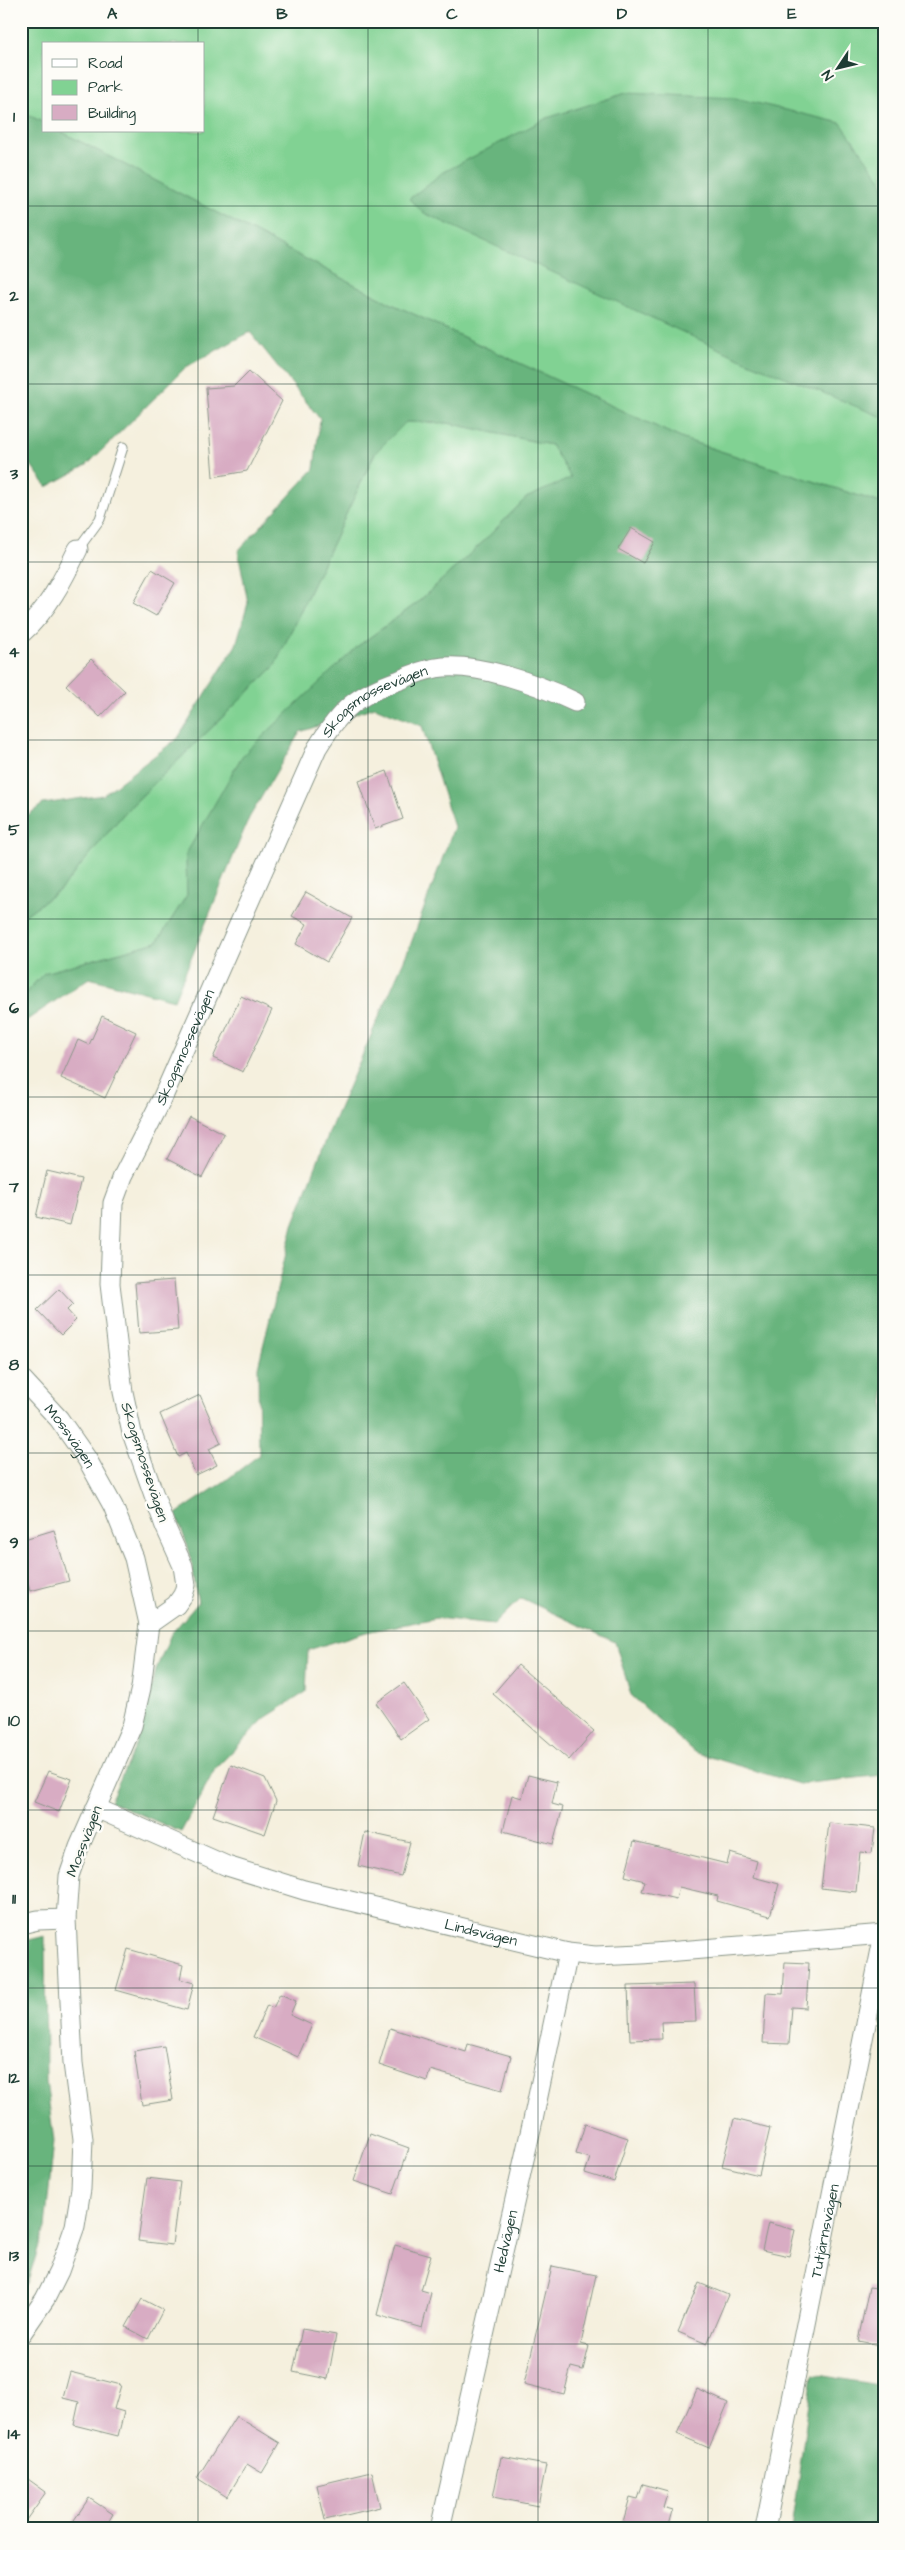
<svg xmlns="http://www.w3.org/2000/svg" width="905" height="2550" viewBox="0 0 905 2550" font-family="'Architects Daughter',sans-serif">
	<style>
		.green { fill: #81d293; stroke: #508864 }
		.forest { fill: #68b47d; stroke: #447858 }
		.building { fill: #d8acc3 }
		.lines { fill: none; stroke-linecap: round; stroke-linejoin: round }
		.service-casing { stroke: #8a9689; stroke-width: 11 }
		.minor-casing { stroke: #8a9689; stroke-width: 21 }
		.service { stroke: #fff; stroke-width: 9 }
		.minor { stroke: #fff; stroke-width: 19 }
		.grid { fill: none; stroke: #1f3d34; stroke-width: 1; stroke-opacity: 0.55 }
		.labels { text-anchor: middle; stroke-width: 5; stroke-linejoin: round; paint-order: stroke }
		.street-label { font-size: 15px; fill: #1f3d34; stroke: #fdfcf7 }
		.neatline { fill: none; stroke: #1f3d34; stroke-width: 2 }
		.grid-label { font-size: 16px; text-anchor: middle; font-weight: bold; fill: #1f3d34 }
	</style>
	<rect width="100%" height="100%" fill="#fdfcf7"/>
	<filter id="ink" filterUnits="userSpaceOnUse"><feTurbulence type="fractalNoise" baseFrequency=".02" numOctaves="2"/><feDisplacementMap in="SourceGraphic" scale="10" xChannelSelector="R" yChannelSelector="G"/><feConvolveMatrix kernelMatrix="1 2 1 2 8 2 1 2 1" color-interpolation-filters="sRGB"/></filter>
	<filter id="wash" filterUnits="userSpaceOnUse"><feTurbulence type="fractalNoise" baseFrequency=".0096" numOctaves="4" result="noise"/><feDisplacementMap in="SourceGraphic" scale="20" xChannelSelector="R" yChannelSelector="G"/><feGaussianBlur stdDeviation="1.12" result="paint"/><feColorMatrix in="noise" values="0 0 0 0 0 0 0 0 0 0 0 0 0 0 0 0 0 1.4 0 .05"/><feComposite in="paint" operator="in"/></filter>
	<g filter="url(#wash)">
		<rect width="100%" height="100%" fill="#f5f0de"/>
		<path class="green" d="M 21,21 L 884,21 L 884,504 L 683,439 L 392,304 L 60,131 L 204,131 L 204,44 L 44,44 L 44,123 L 21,111 Z
			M 406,422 L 448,423 L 551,445 L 572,479 L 526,498 L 485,540 L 417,603 L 358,646 L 186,854 L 187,895 L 157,942 L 44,973 L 21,998 L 21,918 L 61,889 L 126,811 L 274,667 L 375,453 Z"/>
		<path class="forest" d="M 626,93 L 735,98 L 841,123 L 884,184 L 884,418 L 739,358 L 424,213 L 409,199 L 442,173 L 547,118 Z
			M 21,111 L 44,123 L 44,131 L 60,131 L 392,304 L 683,439 L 884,504 L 884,1775 L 799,1784 L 694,1752 L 631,1695 L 615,1642 L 521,1598 L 495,1624 L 436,1618 L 366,1632 L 308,1650 L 306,1692 L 265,1718 L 215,1769 L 181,1832 L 110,1801 L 136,1745 L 157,1667 L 171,1634 L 198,1603 L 190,1553 L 176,1514 L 225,1481 L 259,1455 L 258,1367 L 293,1225 L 334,1120 L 410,946 L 454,827 L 422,726 L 375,707 L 300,732 L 249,818 L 174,1000 L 89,978 L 24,1022 L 21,1030 L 21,998 L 44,973 L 157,942 L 187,895 L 186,854 L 242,756 L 358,646 L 417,603 L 485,540 L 526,498 L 571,478 L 551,445 L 448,423 L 406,422 L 375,453 L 274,667 L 126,811 L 61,889 L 21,918 L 21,820 L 43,804 L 103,795 L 178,738 L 236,645 L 248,603 L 238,551 L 314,469 L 320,419 L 250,332 L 186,367 L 87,465 L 47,487 L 21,451 Z
			M 45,1936 L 46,2081 L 54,2141 L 45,2228 L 27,2283 L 21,2293 L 21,1942 Z
			M 813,2374 L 884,2386 L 884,2529 L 791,2529 Z"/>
		<g id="blocks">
			<path class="building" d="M 249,371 L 282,401 L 247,471 L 213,477 L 206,388 L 234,386 Z
				M 631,528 L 655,542 L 643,563 L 618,549 Z
				M 152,569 L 175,583 L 156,616 L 133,603 Z
				M 91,659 L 125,691 L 100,717 L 66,685 Z
				M 387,771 L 403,819 L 375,829 L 359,781 Z
				M 306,892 L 352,918 L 327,962 L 296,944 L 307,924 L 292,916 Z
				M 241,996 L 272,1010 L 243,1072 L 213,1058 Z
				M 102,1016 L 136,1032 L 105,1098 L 61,1078 L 78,1040 L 89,1045 Z
				M 189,1116 L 224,1134 L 202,1177 L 167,1159 Z
				M 47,1171 L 81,1179 L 70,1225 L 36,1217 Z
				M 174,1280 L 178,1330 L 139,1333 L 135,1283 Z
				M 59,1289 L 73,1304 L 67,1310 L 76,1320 L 61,1335 L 37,1310 Z
				M 200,1395 L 221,1443 L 209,1449 L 217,1465 L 196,1475 L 186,1453 L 178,1457 L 160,1414 Z
				M 54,1530 L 69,1581 L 30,1591 L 21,1560 L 21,1540 Z
				M 518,1665 L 594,1731 L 569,1760 L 493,1694 Z
				M 404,1683 L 429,1719 L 401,1739 L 376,1703 Z
				M 231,1765 L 265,1778 L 276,1801 L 265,1834 L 213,1816 Z
				M 48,1771 L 72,1779 L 59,1812 L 34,1802 Z
				M 528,1775 L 557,1782 L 552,1804 L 563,1807 L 553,1844 L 503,1831 L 512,1795 L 522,1798 Z
				M 829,1823 L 875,1828 L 872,1853 L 860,1852 L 856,1892 L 821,1888 Z
				M 365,1832 L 410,1842 L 401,1876 L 358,1866 Z
				M 634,1841 L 727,1864 L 730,1853 L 757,1861 L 753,1877 L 779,1884 L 770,1916 L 717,1901 L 718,1896 L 679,1887 L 676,1899 L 642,1891 L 645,1881 L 625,1876 Z
				M 128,1949 L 183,1965 L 180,1979 L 194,1983 L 187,2010 L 116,1990 Z
				M 785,1962 L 809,1963 L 806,2008 L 792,2007 L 789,2044 L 763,2043 L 766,1993 L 783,1994 Z
				M 694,1984 L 696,2021 L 661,2022 L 662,2039 L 630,2040 L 628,1986 Z
				M 280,1994 L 296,2001 L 290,2015 L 312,2025 L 298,2057 L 253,2037 L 267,2005 L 273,2008 Z
				M 390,2028 L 466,2052 L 468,2044 L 511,2056 L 502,2090 L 430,2070 L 427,2081 L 379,2065 Z
				M 164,2046 L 173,2100 L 142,2105 L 134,2051 Z
				M 734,2119 L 770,2128 L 759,2175 L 722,2166 Z
				M 585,2124 L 628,2138 L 614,2182 L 585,2173 L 590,2158 L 576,2154 Z
				M 370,2134 L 409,2148 L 393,2194 L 354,2181 Z
				M 147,2178 L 180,2182 L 172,2245 L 138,2241 Z
				M 768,2223 L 795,2230 L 789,2256 L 762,2250 Z
				M 395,2245 L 431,2255 L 421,2290 L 431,2293 L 422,2328 L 377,2315 Z
				M 552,2266 L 596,2275 L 581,2344 L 589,2346 L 583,2370 L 571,2367 L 564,2394 L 524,2384 Z
				M 699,2283 L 728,2295 L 707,2344 L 678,2332 Z
				M 869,2287 L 884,2289 L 884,2346 L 858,2341 Z
				M 142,2299 L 163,2310 L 148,2339 L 126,2327 Z
				M 302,2329 L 336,2335 L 328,2379 L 293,2372 Z
				M 70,2372 L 121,2385 L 114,2409 L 124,2412 L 118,2436 L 74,2425 L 79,2402 L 63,2398 Z
				M 697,2389 L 728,2403 L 709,2448 L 677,2434 Z
				M 236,2416 L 280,2443 L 262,2473 L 247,2464 L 227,2497 L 197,2478 Z
				M 501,2457 L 546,2465 L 538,2506 L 493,2497 Z
				M 372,2472 L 380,2507 L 325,2520 L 317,2485 Z
				M 21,2474 L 46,2492 L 21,2527 Z
				M 643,2484 L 668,2491 L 663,2508 L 673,2511 L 668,2529 L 621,2529 L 630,2497 L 638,2499 Z
				M 89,2498 L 113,2514 L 104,2529 L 68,2529 Z"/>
		</g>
	</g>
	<g filter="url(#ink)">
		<use href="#blocks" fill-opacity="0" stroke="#8a9689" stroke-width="1"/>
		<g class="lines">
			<g class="service-casing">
				<path id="service" d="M 78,549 L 100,519 L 123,447"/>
			</g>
			<g class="minor-casing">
				<g id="minor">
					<path d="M 21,634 C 47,611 63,580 78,549"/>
					<path id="s1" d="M 21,1378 L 59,1419 L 87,1459 L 113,1506 L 134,1558 L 149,1624 L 141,1688 L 132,1726 L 79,1847 L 69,1876 L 66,1919 L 73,2063 L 83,2139 L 81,2189 L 75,2226 L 59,2271 L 45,2299 L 21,2334"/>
					<path id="s2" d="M 149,1624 L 176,1605 L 183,1595 L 186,1585 L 183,1566 L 165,1526 L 132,1433 L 123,1392 L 110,1284 L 113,1203 L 123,1176 L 162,1099 L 317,748 C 341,709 356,695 400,680 C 411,675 423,670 436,668 C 475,661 540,685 575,702"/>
					<path id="s3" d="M 96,1808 L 227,1866 L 304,1890 L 568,1953 L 595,1956 L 642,1954 L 884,1934"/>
					<path d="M 21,1924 L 38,1920 L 66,1919"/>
					<path id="s4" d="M 440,2529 L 533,2120 L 568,1953"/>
					<path id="s5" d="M 765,2529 L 884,1934"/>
				</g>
			</g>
			<use href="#service" class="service"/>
			<use href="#minor" class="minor"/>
		</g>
	</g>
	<path class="grid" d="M 198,21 L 198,44M 368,21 L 368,2529M 538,21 L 538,2529M 708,21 L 708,2529M 198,131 L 198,2529M 21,206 L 884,206M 21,384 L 884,384M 21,562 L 884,562M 21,740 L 884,740M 21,919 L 884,919M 21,1097 L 884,1097M 21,1275 L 884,1275M 21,1453 L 884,1453M 21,1631 L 884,1631M 21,1810 L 884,1810M 21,1988 L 884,1988M 21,2166 L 884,2166M 21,2344 L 884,2344"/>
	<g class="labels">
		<g class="street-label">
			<text dy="5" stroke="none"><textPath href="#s2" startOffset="1025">Skogsmossevägen</textPath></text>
			<text dy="5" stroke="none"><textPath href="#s2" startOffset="621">Skogsmossevägen</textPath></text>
			<text dy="5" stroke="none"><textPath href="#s1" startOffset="76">Mossvägen</textPath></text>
			<text transform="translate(145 1462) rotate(72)" y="5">Skogsmossevägen</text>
			<text transform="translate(84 1841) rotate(-69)" y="5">Mossvägen</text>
			<text dy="5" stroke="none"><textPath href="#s3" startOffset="406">Lindsvägen</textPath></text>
			<text dy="5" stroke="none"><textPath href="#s5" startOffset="304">Tutjärnsvägen</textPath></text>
			<text dy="5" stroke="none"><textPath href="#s4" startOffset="295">Hedvägen</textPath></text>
		</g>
	</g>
	<rect width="905" height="2550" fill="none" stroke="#fdfcf7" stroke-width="55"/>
	<rect x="42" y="42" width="162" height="90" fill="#fdfcf7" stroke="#a4b0a9"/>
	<rect x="52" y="59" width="25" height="8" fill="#ffffff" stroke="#a4b0a9"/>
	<text x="88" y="68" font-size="15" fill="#1f3d34">Road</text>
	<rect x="52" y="80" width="25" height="15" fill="#81d293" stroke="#a4b0a9"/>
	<text x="88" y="92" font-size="15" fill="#1f3d34">Park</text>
	<rect x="52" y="105" width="25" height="15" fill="#d8acc3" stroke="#a4b0a9"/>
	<text x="88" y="118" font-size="15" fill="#1f3d34">Building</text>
	<g transform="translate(838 68) rotate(235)" stroke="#fdfcf7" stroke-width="4" paint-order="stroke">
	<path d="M0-4L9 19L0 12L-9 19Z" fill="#1f3d34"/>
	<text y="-8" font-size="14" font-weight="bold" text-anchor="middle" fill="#1f3d34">N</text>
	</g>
	<rect x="28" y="28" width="850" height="2494" class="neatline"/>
	<g class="grid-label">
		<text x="112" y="19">A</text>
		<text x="282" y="19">B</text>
		<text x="452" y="19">C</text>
		<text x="622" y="19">D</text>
		<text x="792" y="19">E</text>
		<text x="14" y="122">1</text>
		<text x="14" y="301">2</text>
		<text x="14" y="479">3</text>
		<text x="14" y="657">4</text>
		<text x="14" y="835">5</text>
		<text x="14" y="1013">6</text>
		<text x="14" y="1192">7</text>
		<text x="14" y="1370">8</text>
		<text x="14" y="1548">9</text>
		<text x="14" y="1726">10</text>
		<text x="14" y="1904">11</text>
		<text x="14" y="2083">12</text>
		<text x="14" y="2261">13</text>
		<text x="14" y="2439">14</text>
	</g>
</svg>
